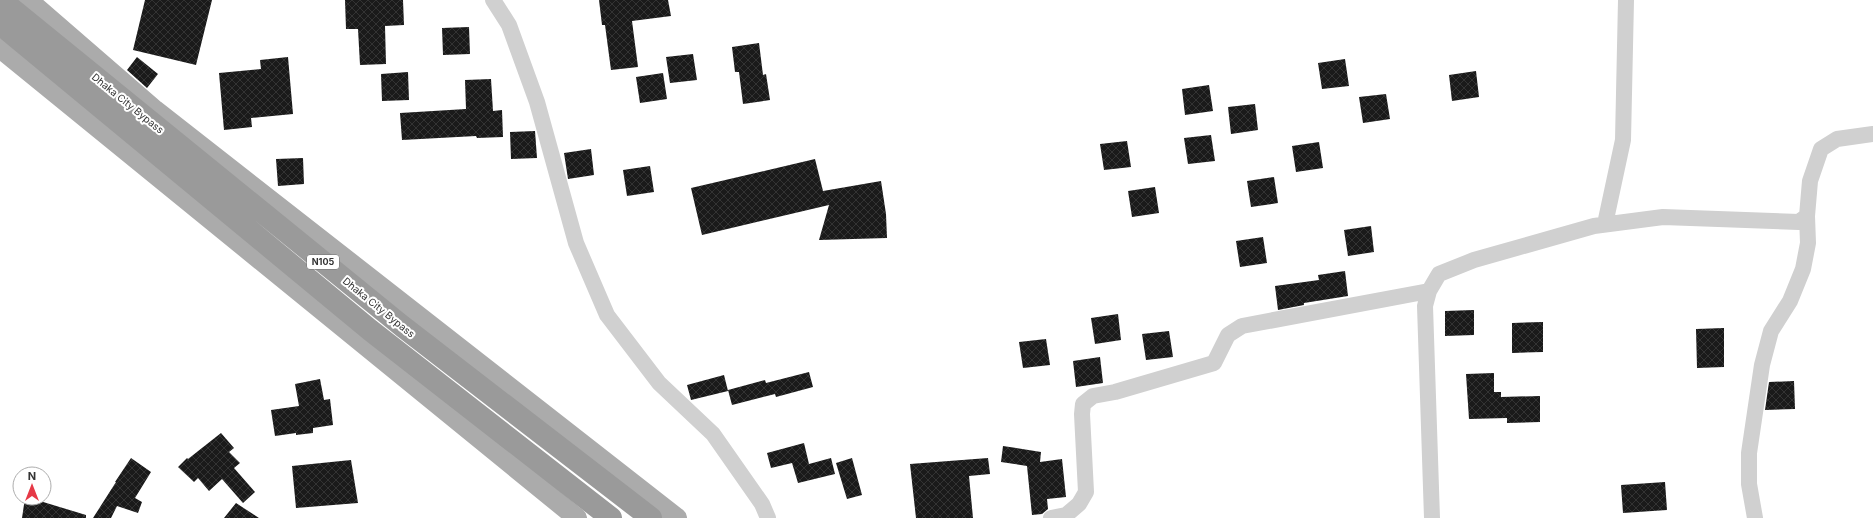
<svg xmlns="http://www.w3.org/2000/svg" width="1873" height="518" viewBox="0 0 1873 518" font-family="Inter,sans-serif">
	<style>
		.building { fill: url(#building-cross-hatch) }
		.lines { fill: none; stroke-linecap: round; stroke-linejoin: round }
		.minor { stroke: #d0d0d0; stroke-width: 16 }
		.major { stroke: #ababab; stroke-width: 20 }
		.highway { stroke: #9a9a9a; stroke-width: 22 }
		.labels { text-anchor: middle; stroke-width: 4; stroke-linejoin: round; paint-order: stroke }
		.shield { fill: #fff; stroke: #707070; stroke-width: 1 }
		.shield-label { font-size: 9px; font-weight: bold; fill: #333 }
		.street-label { font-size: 10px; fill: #333; stroke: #fff }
	</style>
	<defs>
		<pattern id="building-cross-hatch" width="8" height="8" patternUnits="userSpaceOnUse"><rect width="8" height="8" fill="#1a1a1a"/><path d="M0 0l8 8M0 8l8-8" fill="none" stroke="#333"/></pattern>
	</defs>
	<rect width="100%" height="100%" fill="#fff"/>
	<path class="building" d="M 145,0 L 212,0 L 196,65 L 133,50 Z
		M 345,0 L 403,0 L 404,25 L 385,26 L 386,64 L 360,65 L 358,29 L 346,29 Z
		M 599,0 L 668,0 L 671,16 L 632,21 L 638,67 L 611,70 L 605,25 L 602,25 Z
		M 469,27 L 470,54 L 443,55 L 442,28 Z
		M 759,43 L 763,75 L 766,74 L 770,100 L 743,104 L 739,72 L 735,72 L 732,47 Z
		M 693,54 L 697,80 L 670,83 L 666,57 Z
		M 137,57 L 158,74 L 147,88 L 127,70 Z
		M 288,57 L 293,114 L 251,118 L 252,127 L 224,130 L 219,73 L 261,69 L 260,60 Z
		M 1345,59 L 1349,86 L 1322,89 L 1318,63 Z
		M 1476,71 L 1479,97 L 1452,101 L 1449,75 Z
		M 408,72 L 409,100 L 382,101 L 381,74 Z
		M 663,73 L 667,99 L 640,103 L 636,77 Z
		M 491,79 L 493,111 L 502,110 L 503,137 L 477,138 L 476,136 L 402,140 L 400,113 L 466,109 L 465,80 Z
		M 1209,85 L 1213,111 L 1185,115 L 1182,89 Z
		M 1386,94 L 1390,119 L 1363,123 L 1359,97 Z
		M 1255,104 L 1258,130 L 1231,134 L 1228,107 Z
		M 535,131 L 537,158 L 511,159 L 510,132 Z
		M 1211,135 L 1215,161 L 1188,164 L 1184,138 Z
		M 1127,141 L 1131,167 L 1104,170 L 1100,144 Z
		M 1319,142 L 1323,168 L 1296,172 L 1292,146 Z
		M 591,149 L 594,175 L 568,179 L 564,153 Z
		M 303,158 L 304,184 L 278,186 L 276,159 Z
		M 815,159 L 823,191 L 881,181 L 886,214 L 887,238 L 819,240 L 829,205 L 702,235 L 691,188 Z
		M 650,166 L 654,192 L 627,196 L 623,170 Z
		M 1274,177 L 1278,203 L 1251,207 L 1247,181 Z
		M 1155,187 L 1159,213 L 1132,217 L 1128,191 Z
		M 1371,226 L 1374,252 L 1348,256 L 1344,230 Z
		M 1263,237 L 1267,263 L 1240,267 L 1236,241 Z
		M 1345,271 L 1348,296 L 1304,303 L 1304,305 L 1278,310 L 1275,286 L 1319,280 L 1318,275 Z
		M 1474,310 L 1474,335 L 1445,336 L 1445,311 Z
		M 1118,314 L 1121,340 L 1095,344 L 1091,318 Z
		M 1543,322 L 1543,352 L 1512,353 L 1512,323 Z
		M 1724,328 L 1724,367 L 1697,368 L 1696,329 Z
		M 1169,331 L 1173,357 L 1146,360 L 1142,334 Z
		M 1046,339 L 1050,365 L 1023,368 L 1019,342 Z
		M 1100,357 L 1103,383 L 1076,387 L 1073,361 Z
		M 809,372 L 813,387 L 776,397 L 775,394 L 732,405 L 728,390 L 765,380 L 766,383 Z
		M 1494,373 L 1494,392 L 1501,392 L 1501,397 L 1540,396 L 1540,422 L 1507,423 L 1507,418 L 1469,419 L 1466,374 Z
		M 724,375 L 728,391 L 691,400 L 687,385 Z
		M 320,379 L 324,400 L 330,399 L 333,425 L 313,428 L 313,433 L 296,435 L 296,433 L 275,436 L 271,410 L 299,406 L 295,384 Z
		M 1794,381 L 1795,409 L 1765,410 L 1769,382 Z
		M 221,433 L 234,448 L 229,452 L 240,463 L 234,468 L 255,492 L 243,503 L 222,479 L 209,491 L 198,478 L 194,482 L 178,467 L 187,458 L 188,459 Z
		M 804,443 L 809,464 L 831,458 L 835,474 L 798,483 L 792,463 L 771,468 L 767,453 Z
		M 1003,446 L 1041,452 L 1040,462 L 1062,459 L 1066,497 L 1047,499 L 1048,509 L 1042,514 L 1032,515 L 1027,466 L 1001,462 Z
		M 131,458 L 151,472 L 135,498 L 142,502 L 138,513 L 117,506 L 111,518 L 93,518 L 116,482 L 115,482 Z
		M 852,458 L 862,495 L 847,499 L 836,463 Z
		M 988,458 L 990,474 L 969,476 L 973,518 L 916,518 L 910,464 Z
		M 351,460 L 358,503 L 296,508 L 292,466 Z
		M 1665,482 L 1667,510 L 1623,513 L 1621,485 Z
		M 25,498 L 30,498 L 86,515 L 86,518 L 22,518 Z
		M 236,503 L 259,518 L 224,518 Z"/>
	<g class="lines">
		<path class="minor" d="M 493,0 L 509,25 L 537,102 L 576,243 L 607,315 L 659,383 L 713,434 L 762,504 L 768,518
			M 1605,224 L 1623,140 L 1626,0
			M 1051,518 L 1066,515 L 1079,504 L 1086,492 L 1082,414 L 1083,404 L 1093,396 L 1115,392 L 1214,363 L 1228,335 L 1242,326 L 1429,291
			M 1432,518 L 1425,306 L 1429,291 L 1439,274 L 1474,260 L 1594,226 L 1663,217 L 1799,222 L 1807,216 L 1810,181 L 1821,149 L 1837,139 L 1873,134
			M 1755,518 L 1749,484 L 1749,453 L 1762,365 L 1771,331 L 1790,301 L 1803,269 L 1808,243 L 1807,216"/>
		<path class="major" d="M 28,0 L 155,110 L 677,518
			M 0,48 L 577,518"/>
		<path class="highway" d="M 1,0 L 402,326 L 651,518
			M 0,24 L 370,330 L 611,518"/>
	</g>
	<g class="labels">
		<rect class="shield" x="307" y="255" width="32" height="14" rx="3"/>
		<g class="shield-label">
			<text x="323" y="265">N105</text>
		</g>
		<g class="street-label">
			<text transform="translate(128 103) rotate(39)" y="4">Dhaka City Bypass</text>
			<text transform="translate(379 307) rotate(39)" y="4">Dhaka City Bypass</text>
		</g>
	</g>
	<g transform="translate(32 486)"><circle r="19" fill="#ffffff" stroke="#adadad"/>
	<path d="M0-3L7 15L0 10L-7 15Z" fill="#e63946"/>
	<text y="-6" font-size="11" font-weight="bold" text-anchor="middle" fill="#333333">N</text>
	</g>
</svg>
